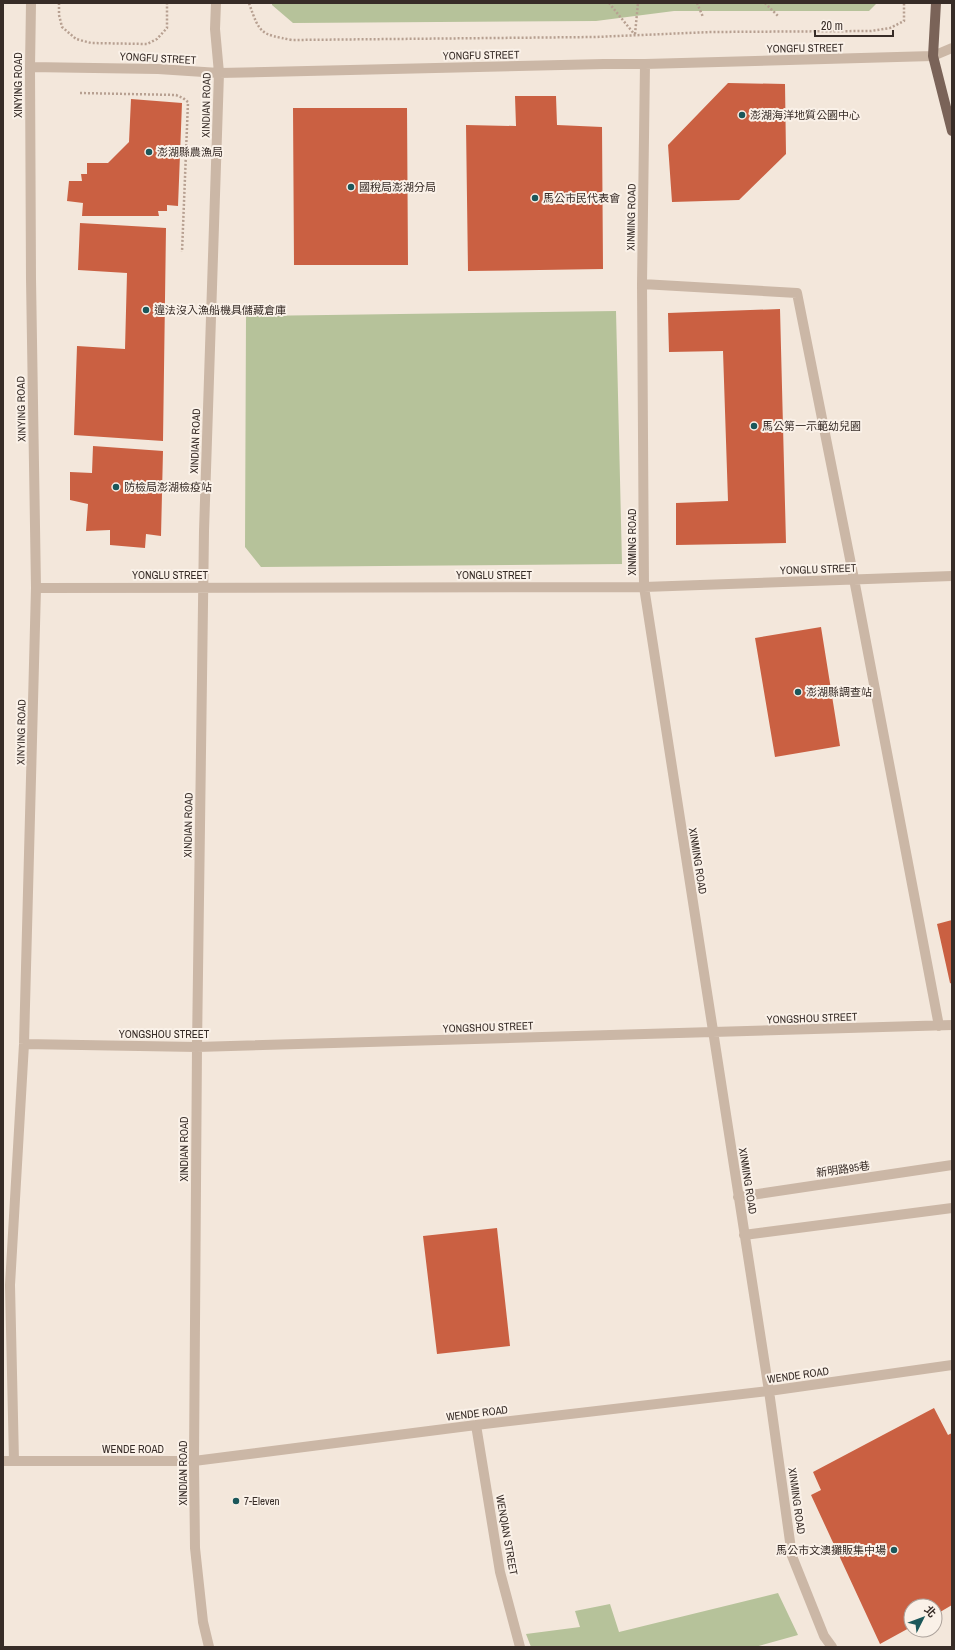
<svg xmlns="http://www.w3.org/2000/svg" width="955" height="1650" viewBox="0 0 955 1650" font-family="'Archivo Narrow','Noto Sans TC',sans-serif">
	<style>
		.green { fill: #b6c29a }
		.building { fill: #ca6042 }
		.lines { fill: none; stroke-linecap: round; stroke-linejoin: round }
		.path { stroke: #b7a091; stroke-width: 2.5; stroke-dasharray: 2 2; stroke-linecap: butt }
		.minor { stroke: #cbb7a6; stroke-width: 10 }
		.major { stroke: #7a6358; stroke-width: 10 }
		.poi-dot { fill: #1b575a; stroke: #faf1e8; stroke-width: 1.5 }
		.labels { text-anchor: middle; stroke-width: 4; stroke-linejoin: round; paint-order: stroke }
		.street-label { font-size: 11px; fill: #372c27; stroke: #faf1e8 }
		.poi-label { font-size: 11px; fill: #372c27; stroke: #faf1e8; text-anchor: start }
	</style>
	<rect width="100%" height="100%" fill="#f3e7db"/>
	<path class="green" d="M 272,3 L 877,3 L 869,11 L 674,11 L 596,21 L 293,23 L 272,5 Z
		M 616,311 L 622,564 L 261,567 L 245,547 L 246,316 Z
		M 778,1593 L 798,1635 L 755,1647 L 531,1647 L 526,1634 L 580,1627 L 575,1611 L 610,1604 L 619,1632 Z"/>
	<path class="building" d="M 728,83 L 785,84 L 786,154 L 739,200 L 672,202 L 668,145 Z
		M 515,96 L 556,96 L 557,125 L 602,127 L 603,269 L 468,271 L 466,125 L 516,126 Z
		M 131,99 L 182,103 L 178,206 L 167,205 L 167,211 L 158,211 L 159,216 L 82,216 L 83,203 L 67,201 L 69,181 L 82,181 L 81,174 L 87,174 L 87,163 L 108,163 L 129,142 Z
		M 293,108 L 407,108 L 408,265 L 294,265 Z
		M 80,223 L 166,228 L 163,441 L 74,435 L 77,346 L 125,349 L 127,273 L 78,270 Z
		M 780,309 L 786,543 L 676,545 L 676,503 L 728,501 L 723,351 L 669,352 L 668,313 Z
		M 93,446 L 163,451 L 161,536 L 146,534 L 145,548 L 110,545 L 110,530 L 86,531 L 88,504 L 70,500 L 70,472 L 92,473 Z
		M 821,627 L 840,746 L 775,757 L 755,638 Z
		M 952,920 L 952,984 L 950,983 L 937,924 Z
		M 497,1228 L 510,1346 L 437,1354 L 423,1236 Z
		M 934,1408 L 948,1435 L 952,1433 L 952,1605 L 935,1615 L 935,1606 L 911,1606 L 911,1627 L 880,1644 L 811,1495 L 821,1490 L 813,1472 Z"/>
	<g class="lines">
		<path class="path" d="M 59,3 L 59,15 L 62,27 L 76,39 L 91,43 L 147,44 L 157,39 L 167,28 L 167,3
			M 249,3 C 260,35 261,34 292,40 L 595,37 L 711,32 L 871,31 L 890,28 L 904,21 L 904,3
			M 609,3 L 635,35
			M 697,3 L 703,17
			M 765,3 L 779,17
			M 635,34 L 638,3
			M 80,93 L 176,95 L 183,98 L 188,102 L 182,252"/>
		<path class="minor" d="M 645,64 L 642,284 L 644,587 L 769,1391 L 792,1556 L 824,1636 L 832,1647
			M 30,67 L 158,69 L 219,73 L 604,64 L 645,64 L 933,56 L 952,48
			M 642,284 L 797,293 L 854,579 L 939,1026
			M 36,588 L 644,587 L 952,576
			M 24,1044 L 197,1047 L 952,1025
			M 738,1197 L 952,1165
			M 744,1235 L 952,1208
			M 476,1425 L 500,1572 L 520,1647
			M 3,1461 L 194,1461 L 476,1425 L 769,1391 L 952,1365
			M 14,1461 L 10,1285 L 24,1044 L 36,588 L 31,279 L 30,67 L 31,3
			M 209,1647 L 203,1622 L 195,1548 L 194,1461 L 197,1047 L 204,531 L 219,73 L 215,29 L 216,3"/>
		<path class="major" d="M 936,3 L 933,56 L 952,131"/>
	</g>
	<g class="poi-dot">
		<circle cx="742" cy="115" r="4"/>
		<circle cx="149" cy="152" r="4"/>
		<circle cx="351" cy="187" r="4"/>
		<circle cx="535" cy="198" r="4"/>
		<circle cx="146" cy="310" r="4"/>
		<circle cx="754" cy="426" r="4"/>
		<circle cx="116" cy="487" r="4"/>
		<circle cx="798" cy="692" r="4"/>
		<circle cx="236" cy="1501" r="4"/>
		<circle cx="894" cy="1550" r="4"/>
	</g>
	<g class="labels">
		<g class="street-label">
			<text transform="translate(805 48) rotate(-1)" y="4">YONGFU STREET</text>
			<text transform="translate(481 55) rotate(-1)" y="4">YONGFU STREET</text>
			<text transform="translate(158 58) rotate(3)" y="4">YONGFU STREET</text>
			<text transform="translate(18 85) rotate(-90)" y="4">XINYING ROAD</text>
			<text transform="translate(206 105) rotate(-89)" y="4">XINDIAN ROAD</text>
			<text transform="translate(631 217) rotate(-89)" y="4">XINMING ROAD</text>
			<text transform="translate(21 409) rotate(-91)" y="4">XINYING ROAD</text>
			<text transform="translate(195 441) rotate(-88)" y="4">XINDIAN ROAD</text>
			<text transform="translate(632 542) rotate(-90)" y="4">XINMING ROAD</text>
			<text transform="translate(818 569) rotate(-2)" y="4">YONGLU STREET</text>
			<text x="170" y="579">YONGLU STREET</text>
			<text x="494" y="579">YONGLU STREET</text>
			<text transform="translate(21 732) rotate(-89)" y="4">XINYING ROAD</text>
			<text transform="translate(188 825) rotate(-89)" y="4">XINDIAN ROAD</text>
			<text transform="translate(698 861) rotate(81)" y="4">XINMING ROAD</text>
			<text transform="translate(812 1018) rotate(-2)" y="4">YONGSHOU STREET</text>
			<text transform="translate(488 1027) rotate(-2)" y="4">YONGSHOU STREET</text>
			<text x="164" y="1038">YONGSHOU STREET</text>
			<text transform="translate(184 1149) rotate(-90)" y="4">XINDIAN ROAD</text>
			<text transform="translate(843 1169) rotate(-8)" y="4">新明路95巷</text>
			<text transform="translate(748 1181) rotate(81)" y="4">XINMING ROAD</text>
			<text transform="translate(798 1375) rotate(-8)" y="4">WENDE ROAD</text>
			<text transform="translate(477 1413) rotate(-7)" y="4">WENDE ROAD</text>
			<text x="133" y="1453">WENDE ROAD</text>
			<text transform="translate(183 1473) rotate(-90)" y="4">XINDIAN ROAD</text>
			<text transform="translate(797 1501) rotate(82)" y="4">XINMING ROAD</text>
			<text transform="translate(507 1535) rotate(80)" y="4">WENQIAN STREET</text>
		</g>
		<g class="poi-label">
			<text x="750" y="119">澎湖海洋地質公園中心</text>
			<text x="157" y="156">澎湖縣農漁局</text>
			<text x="359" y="191">國稅局澎湖分局</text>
			<text x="543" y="202">馬公市民代表會</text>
			<text x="154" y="314">違法沒入漁船機具儲藏倉庫</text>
			<text x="762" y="430">馬公第一示範幼兒園</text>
			<text x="124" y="491">防檢局澎湖檢疫站</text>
			<text x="806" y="696">澎湖縣調查站</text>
			<text x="244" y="1505">7-Eleven</text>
			<text x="886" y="1554" text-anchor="end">馬公市文澳攤販集中場</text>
		</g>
	</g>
	<rect width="955" height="1650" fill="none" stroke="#372c27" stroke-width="8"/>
	<g transform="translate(923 1618) rotate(48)"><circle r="19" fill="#faf1e8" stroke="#aca29b"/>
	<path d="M0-3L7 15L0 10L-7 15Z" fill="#1b575a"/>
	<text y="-6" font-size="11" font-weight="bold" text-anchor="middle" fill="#372c27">北</text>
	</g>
	<path d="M815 30v6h78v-6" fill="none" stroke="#372c27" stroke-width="2"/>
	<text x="821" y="30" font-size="12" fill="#372c27" stroke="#faf1e8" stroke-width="3" paint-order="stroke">20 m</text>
</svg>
